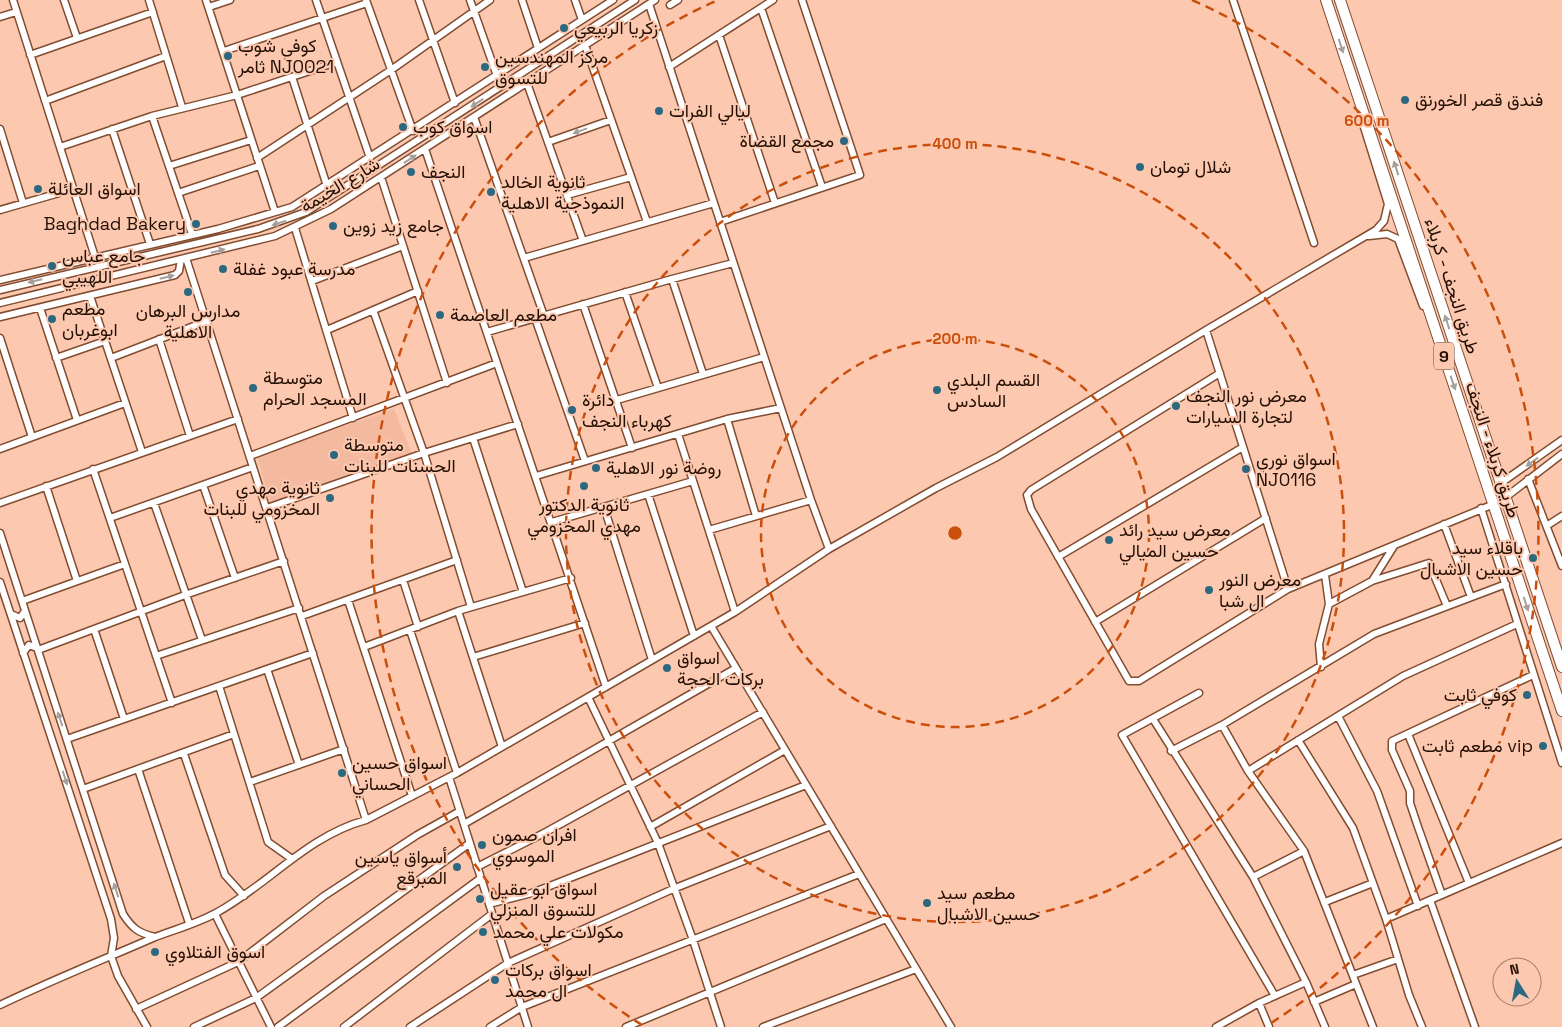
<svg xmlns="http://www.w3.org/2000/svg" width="1562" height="1027" viewBox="0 0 1562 1027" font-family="'Space Grotesk',Vazirmatn,sans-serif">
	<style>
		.built { fill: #f3baa0 }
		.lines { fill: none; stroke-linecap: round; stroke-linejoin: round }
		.minor-casing { stroke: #824c30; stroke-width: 9 }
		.highway-casing { stroke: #824c30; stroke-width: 12 }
		.minor { stroke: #fff; stroke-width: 6 }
		.highway { stroke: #fff; stroke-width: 10 }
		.oneway { fill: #a79f9b }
		.ring { fill: none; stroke: #cb4e0b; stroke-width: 2.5; stroke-dasharray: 9 6 }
		.poi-dot { fill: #2c6880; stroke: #fcc9b0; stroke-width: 2 }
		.labels { text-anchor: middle; stroke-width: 4; stroke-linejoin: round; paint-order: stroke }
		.shield { fill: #fcc9b0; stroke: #654738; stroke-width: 1 }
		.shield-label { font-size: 16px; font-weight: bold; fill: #240f04 }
		.poi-label { font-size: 18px; fill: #240f04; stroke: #fcc9b0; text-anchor: start }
		.street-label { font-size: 18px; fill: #240f04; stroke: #fcc9b0 }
		.centre { fill: #cb4e0b; stroke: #fcc9b0; stroke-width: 2.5 }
		.ring-label { font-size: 15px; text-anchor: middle; font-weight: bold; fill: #cb4e0b; stroke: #fcc9b0; stroke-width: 4; stroke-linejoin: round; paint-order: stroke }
	</style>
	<rect width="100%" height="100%" fill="#fcc9b0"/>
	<path class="built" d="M 394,409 L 412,454 L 270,503 L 257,456 Z"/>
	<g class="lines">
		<g class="minor-casing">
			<path id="minor" d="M 13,0 L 95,257
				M 64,0 L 77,38
				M 149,0 L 182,107
				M 206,0 L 275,212
				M 316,0 L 370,158
				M 366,0 L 413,131
				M 419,0 L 455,103
				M 470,0 L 497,76
				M 522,0 L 538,48
				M 575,0 L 582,20
				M 1233,0 L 1314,243
				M 649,4 L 811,500 L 829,549
				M 670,5 L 678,0
				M 209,7 L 230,0
				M 761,8 L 822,187
				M 0,17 L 16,12
				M 719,35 L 775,203
				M 585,45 L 647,222
				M 224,51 L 367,3
				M 30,55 L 153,12
				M 669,67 L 773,0
				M 292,77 L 327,186
				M 527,83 L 583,241
				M 45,101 L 166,56
				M 152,116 L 192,234
				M 474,117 L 544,316
				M 0,129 L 23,203
				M 112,129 L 150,244
				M 548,142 L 611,120
				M 60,147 L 152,116 L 237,95 L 337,62
				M 425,149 L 606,687
				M 257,158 L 391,70 L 490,0
				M 169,166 L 251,140
				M 381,177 L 447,383
				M 178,193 L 259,166
				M 567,195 L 631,177
				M 0,210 L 73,189
				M 720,222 L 860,175 L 802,0
				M 295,228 L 353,418
				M 1369,236 L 1387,234 L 1398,239 L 1423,306
				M 186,258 L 366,820
				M 524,258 L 714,203
				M 672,279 L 703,374
				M 0,280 L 218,229 L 292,207 L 613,0
				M 312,281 L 403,246
				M 0,290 L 258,229 L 306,212 L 635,0
				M 625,292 L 658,388
				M 90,296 L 142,452
				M 0,303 L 275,236 L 331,209 L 655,0
				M 583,304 L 632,448
				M 40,308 L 77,420
				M 373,310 L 424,453 L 471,607
				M 0,317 L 175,275 L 179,271 L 181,259
				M 535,318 L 585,461
				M 327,330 L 418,291
				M 1206,330 L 1288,589
				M 487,332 L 672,279 L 733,263
				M 0,338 L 32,437
				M 159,339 L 190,436
				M 56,358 L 105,341
				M 111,358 L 207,321
				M 1220,373 L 1031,490 L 1027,495 L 1031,509 L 1129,681 L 1139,681 L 1288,589 L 1494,504
				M 617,400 L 764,357
				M 727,419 L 756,516
				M 678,434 L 735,612
				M 473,438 L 523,592
				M 0,449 L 125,403
				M 250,456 L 497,363
				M 93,469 L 172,703
				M 536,476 L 727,419 L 781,408
				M 1528,479 L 1562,566
				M 1501,483 L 1562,440
				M 203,485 L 235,578
				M 46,486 L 77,581
				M 648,494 L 694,636
				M 1506,497 L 1562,454
				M 0,503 L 238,419
				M 154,503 L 202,640
				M 604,507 L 652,660
				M 267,508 L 424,453 L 518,424
				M 1481,508 L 1562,763
				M 110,518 L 253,467
				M 552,522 L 693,481
				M 1444,524 L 1471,597
				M 1548,525 L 1562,516
				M 709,530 L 811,500
				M 0,533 L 123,914 C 132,928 138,933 155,937
				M 1058,557 L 1243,447
				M 403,580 L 418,627
				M 1372,581 L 1429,563 L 1447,606
				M 0,582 L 111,919 L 114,938 L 111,956 L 118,976 L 147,1027
				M 348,600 L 412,796
				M 22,601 L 125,564
				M 1329,604 L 1372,581 L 1394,546
				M 458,611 L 502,747
				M 11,614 L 20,618 L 25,611
				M 302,616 L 457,560
				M 1095,622 L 1266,518
				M 711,626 L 951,1027
				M 94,629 L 124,719
				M 410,630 L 457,773
				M 364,647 L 458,611 L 571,578
				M 38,650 L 185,595 L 284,561
				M 23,653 L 29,645 L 37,648
				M 156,656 L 299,608
				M 473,657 L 585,623
				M 1321,667 L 1319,644 L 1329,604 L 1325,575
				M 267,669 L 299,765
				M 219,686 L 268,842 L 292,859
				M 1199,693 L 1122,735 L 1275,996
				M 588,697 L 658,843 L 693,940 L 721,1027
				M 1338,716 L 1377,791 L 1418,906
				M 1153,719 L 1253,877 L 1306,982 L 1325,1027
				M 1222,725 L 1248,771 L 1304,851 L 1373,1027
				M 1408,734 L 1469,883
				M 67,739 L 313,653
				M 1298,740 L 1353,828 L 1386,919 L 1409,995 L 1422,1027
				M 1171,751 L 1222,725 L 1374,634 L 1506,584
				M 184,754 L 225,875 L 244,896
				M 138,769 L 189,923
				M 1248,771 L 1403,676 L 1517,624
				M 449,777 L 528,1027
				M 250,782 L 344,749
				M 83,789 L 234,734
				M 464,824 L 736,668
				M 650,827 L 785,750
				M 477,867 L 546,832 L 763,712
				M 1253,877 L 1304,851
				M 1442,895 L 1417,824 L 1410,803 L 1410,791 L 1392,750 L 1392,741 L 1533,675
				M 1430,900 L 1475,1027
				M 1325,902 L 1373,883
				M 489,904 L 532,893 L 806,785
				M 215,914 L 271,1027
				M 1386,919 L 1562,843
				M 1353,975 L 1398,959
				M 1314,1002 L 1356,984
				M 1259,1003 L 1269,1027
				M 0,1005 C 50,981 102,960 153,938 C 173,930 196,924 216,913 C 268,885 307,836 366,820 L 457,773 L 735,612 L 829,549 L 936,488 L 997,457 L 1206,330 L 1376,230 L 1384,221 L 1388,204 L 1363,124
				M 136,1009 L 238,962 L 324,896 L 417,835 L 460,811
				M 194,1027 L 256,998 L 470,843
				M 278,1027 L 481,878
				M 344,1027 L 492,914
				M 410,1027 L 508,963 L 673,889 L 831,826
				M 490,1027 L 522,1007 L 859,874
				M 626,1027 L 886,919
				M 763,1027 L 916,969
				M 1216,1027 L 1259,1003 L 1306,982"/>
		</g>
		<g class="highway-casing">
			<path id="highway" d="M 1326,0 L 1562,711
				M 1340,0 L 1562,667"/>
		</g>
		<use href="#minor" class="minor"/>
		<use href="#highway" class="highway"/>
	</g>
	<defs><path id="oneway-solid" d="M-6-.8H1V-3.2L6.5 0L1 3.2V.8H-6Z" transform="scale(1.25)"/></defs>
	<g class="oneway">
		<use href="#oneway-solid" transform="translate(1341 46) rotate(72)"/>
		<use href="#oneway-solid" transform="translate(477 103) rotate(147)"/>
		<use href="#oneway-solid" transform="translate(580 131) rotate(160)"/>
		<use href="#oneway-solid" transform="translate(410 159) rotate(-33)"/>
		<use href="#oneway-solid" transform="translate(1396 168) rotate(-108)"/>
		<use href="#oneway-solid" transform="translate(279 223) rotate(162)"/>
		<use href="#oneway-solid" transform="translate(218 251) rotate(-14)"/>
		<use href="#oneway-solid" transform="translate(167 277) rotate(-14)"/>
		<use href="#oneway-solid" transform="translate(35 281) rotate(167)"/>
		<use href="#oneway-solid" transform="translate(1447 322) rotate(-108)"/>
		<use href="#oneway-solid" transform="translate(1453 383) rotate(71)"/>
		<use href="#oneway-solid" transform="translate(1532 462) rotate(144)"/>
		<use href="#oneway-solid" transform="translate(1526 604) rotate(72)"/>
		<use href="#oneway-solid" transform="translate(60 719) rotate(-108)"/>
		<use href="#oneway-solid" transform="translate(65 778) rotate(72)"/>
		<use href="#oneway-solid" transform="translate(116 890) rotate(-108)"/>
	</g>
	<g class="ring">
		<circle cx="955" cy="533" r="194"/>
		<circle cx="955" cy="533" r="389"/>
		<path d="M642 1025A583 583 0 0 1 718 0M1192 0A583 583 0 0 1 1268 1025"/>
	</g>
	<g class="poi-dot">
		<circle cx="564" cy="28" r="5"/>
		<circle cx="228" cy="56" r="5"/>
		<circle cx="485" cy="67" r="5"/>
		<circle cx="1405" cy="100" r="5"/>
		<circle cx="659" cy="111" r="5"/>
		<circle cx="403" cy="127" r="5"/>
		<circle cx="844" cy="141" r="5"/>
		<circle cx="1140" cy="167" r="5"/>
		<circle cx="411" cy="172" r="5"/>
		<circle cx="38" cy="189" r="5"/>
		<circle cx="491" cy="192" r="5"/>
		<circle cx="196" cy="224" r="5"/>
		<circle cx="333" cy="226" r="5"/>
		<circle cx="52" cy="266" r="5"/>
		<circle cx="223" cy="269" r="5"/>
		<circle cx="188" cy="292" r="5"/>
		<circle cx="440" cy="315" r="5"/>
		<circle cx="52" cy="319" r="5"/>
		<circle cx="253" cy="388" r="5"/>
		<circle cx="937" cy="390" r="5"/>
		<circle cx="1176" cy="406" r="5"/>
		<circle cx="572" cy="410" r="5"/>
		<circle cx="334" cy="455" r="5"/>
		<circle cx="596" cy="468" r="5"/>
		<circle cx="1246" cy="469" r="5"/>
		<circle cx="584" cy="486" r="5"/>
		<circle cx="330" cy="498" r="5"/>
		<circle cx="1109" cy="540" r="5"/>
		<circle cx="1533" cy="558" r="5"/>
		<circle cx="1209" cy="590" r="5"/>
		<circle cx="667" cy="668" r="5"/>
		<circle cx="1527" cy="695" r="5"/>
		<circle cx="1543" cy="746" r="5"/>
		<circle cx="342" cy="773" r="5"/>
		<circle cx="482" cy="845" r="5"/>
		<circle cx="457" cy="867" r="5"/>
		<circle cx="480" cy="899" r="5"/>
		<circle cx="927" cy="903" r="5"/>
		<circle cx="483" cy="932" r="5"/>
		<circle cx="155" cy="952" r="5"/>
		<circle cx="495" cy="980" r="5"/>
	</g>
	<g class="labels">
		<rect class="shield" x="1434" y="342.5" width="20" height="27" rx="4"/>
		<g class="shield-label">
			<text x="1444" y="362">9</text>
		</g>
		<g class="poi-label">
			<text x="574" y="34">زكريا الربيعي</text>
			<text x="238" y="52">كوفي شوب<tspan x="238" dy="21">ثامر NJ0021</tspan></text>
			<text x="495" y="63">مركز المهندسين<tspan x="495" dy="21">للتسوق</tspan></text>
			<text x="1415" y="106">فندق قصر الخورنق</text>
			<text x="669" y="117">ليالي الفرات</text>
			<text x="413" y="133">اسواق كوب</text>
			<text x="834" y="147" text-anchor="end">مجمع القضاة</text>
			<text x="1150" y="173">شلال تومان</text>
			<text x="421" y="178">النجف</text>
			<text x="501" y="188">ثانوية الخالد<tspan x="501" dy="21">النموذجية الاهلية</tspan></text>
			<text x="48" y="195">اسواق العائلة</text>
			<text x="186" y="230" text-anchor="end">Baghdad Bakery</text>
			<text x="343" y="232">جامع زيد زوين</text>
			<text x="62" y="262">جامع عباس<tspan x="62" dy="21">اللهيبي</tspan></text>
			<text x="233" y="275">مدرسة عبود غفلة</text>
			<text x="62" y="315">مطعم<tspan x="62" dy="21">ابوغربان</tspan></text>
			<text x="188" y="317" text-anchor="middle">مدارس البرهان<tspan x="188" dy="21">الاهلية</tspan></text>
			<text x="450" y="321">مطعم العاصمة</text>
			<text x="263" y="384">متوسطة<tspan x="263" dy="21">المسجد الحرام</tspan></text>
			<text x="947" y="386">القسم البلدي<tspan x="947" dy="21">السادس</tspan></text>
			<text x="1186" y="402">معرض نور النجف<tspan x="1186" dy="21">لتجارة السيارات</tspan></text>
			<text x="582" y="406">دائرة<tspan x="582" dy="21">كهرباء النجف</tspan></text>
			<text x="344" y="451">متوسطة<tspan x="344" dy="21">الحسنات للبنات</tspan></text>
			<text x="1256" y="465">اسواق نوري<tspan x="1256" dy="21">NJ0116</tspan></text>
			<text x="606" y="474">روضة نور الاهلية</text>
			<text x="320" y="494" text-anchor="end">ثانوية مهدي<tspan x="320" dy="21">المخزومي للبنات</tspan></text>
			<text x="584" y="511" text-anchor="middle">ثانوية الدكتور<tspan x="584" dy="21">مهدي المخزومي</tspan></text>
			<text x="1119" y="536">معرض سيد رائد<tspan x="1119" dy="21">حسين الميالي</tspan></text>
			<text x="1523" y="554" text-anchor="end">باقلاء سيد<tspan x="1523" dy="21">حسين الاشبال</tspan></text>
			<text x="1219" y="586">معرض النور<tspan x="1219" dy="21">ال شبا</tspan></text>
			<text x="677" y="664">اسواق<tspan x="677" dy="21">بركات الحجة</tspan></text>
			<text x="1517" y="701" text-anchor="end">كوفي ثابت</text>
			<text x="1533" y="752" text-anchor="end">مطعم ثابت vip</text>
			<text x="352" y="769">اسواق حسين<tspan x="352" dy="21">الحساني</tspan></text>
			<text x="492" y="841">افران صمون<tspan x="492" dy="21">الموسوي</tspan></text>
			<text x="447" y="863" text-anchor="end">أسواق ياسين<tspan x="447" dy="21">المبرقع</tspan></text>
			<text x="490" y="895">اسواق ابو عقيل<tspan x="490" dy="21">للتسوق المنزلي</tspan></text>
			<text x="937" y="899">مطعم سيد<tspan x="937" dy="21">حسين الاشبال</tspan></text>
			<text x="493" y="938">مكولات علي محمد</text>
			<text x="165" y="958">اسوق الفتلاوي</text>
			<text x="505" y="976">اسواق بركات<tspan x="505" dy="21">ال محمد</tspan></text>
		</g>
		<g class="street-label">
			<text transform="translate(340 185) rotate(-31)" y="6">شارع الخيمة</text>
			<text transform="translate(1452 286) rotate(72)" y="6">طريق النجف - کربلاء</text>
			<text transform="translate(1493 450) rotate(72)" y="6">طريق کربلاء - النجف</text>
		</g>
	</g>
	<circle cx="955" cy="533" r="8" class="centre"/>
	<g class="ring-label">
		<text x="1367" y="126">600 m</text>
		<text x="955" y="149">400 m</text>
		<text x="955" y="344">200 m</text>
	</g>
	<g transform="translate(1517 982) rotate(349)"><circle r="24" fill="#fcc9b0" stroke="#a67f6b"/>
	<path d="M0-4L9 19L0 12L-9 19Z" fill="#2c6880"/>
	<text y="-8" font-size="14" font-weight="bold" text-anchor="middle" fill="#240f04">N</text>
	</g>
</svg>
